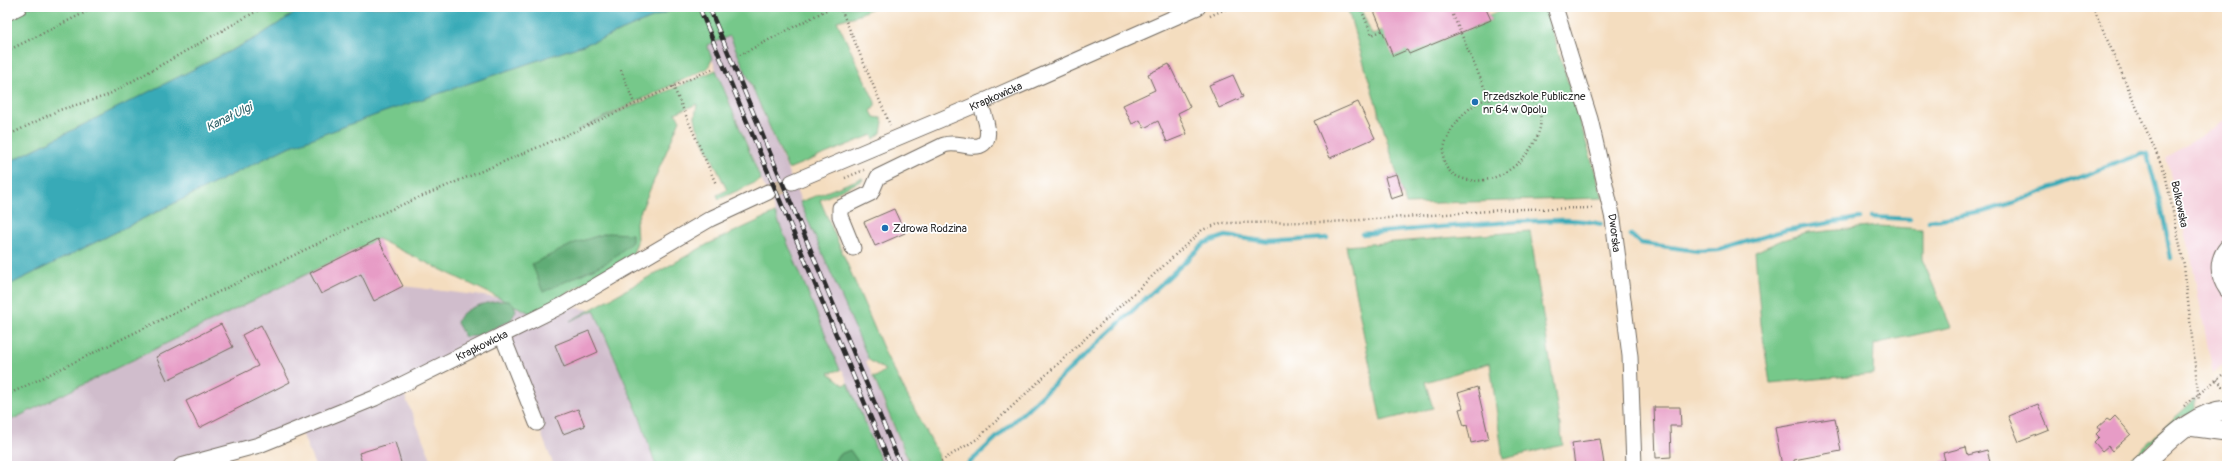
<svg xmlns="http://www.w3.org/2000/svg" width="2234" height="473" viewBox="0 0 2234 473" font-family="Pangolin,sans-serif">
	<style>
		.built { fill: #f4cfdc }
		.industrial { fill: #d0bdcc }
		.green { fill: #76c88a; stroke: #507a5a }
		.forest { fill: #60ac76; stroke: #466c50 }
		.water { fill: #39aab7; stroke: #326a71 }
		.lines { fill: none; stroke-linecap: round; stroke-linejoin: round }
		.stream { stroke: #39aab7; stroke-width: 4.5 }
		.building { fill: #e79cc6 }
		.minor-tunnel { stroke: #ccb9a1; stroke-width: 15; stroke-dasharray: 15 8; stroke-linecap: butt }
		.minor-casing { stroke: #71695f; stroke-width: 17 }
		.major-casing { stroke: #71695f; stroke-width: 21 }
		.path { stroke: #71695f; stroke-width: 2.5; stroke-dasharray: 1 3; stroke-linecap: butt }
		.minor { stroke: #fff; stroke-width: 15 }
		.major { stroke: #fff; stroke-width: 19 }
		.rail-casing { stroke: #2b2b2b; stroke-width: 4.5 }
		.rail { stroke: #fff; stroke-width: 3; stroke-dasharray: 9; stroke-linecap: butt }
		.poi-dot { fill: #1f6fb2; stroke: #fff; stroke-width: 1.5 }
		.labels { text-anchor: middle; stroke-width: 3.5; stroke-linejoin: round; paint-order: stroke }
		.street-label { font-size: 11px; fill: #2b2b2b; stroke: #fff }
		.poi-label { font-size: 11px; fill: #2b2b2b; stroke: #fff; text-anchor: start }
		.water-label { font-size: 12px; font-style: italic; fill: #31646a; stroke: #fff }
	</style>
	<rect width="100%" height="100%" fill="#fff"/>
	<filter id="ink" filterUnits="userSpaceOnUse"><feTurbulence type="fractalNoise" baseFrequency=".025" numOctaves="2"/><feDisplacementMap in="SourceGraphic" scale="8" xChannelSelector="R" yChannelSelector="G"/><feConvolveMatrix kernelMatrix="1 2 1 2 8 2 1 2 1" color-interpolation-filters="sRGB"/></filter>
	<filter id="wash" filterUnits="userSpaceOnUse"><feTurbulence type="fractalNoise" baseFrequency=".012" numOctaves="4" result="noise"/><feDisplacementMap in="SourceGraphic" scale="16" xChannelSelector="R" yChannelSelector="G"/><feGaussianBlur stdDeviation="0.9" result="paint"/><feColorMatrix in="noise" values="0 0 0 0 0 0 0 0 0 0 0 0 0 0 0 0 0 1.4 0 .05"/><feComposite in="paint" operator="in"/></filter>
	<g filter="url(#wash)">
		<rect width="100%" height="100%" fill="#f4ddbf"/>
		<path class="built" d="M 2227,119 L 2227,361 L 2213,374 L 2189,247 L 2166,158 Z"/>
		<path class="industrial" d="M 730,36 L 869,360 L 866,361 L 910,466 L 883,466 L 843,371 L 840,370 L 706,45 Z
			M 378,239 L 403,286 L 594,310 L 639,415 L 656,466 L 554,466 L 502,335 L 401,387 L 434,466 L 315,466 L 301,430 L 181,466 L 7,466 L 7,422 Z"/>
		<path class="green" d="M 7,7 L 304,7 L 256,38 L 7,163 Z
			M 679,7 L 874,7 L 856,16 L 837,21 L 875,102 L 875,106 L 871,111 L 874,117 L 881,118 L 883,122 L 881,133 L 874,139 L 872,135 L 788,169 L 730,36 L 707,45 L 712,59 L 708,68 L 577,130 L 716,70 L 761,180 L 719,199 L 717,195 L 727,190 L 697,127 L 695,117 L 697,104 L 675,113 L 680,120 L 636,222 L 637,242 L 632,256 L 543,307 L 530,313 L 378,239 L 7,422 L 7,286 L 286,148 L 384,112 L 601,39 Z
			M 1347,7 L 1360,7 L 1372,35 L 1384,30 L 1407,50 L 1466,30 L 1491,20 L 1489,15 L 1509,7 L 1545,7 L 1603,198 L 1406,204 Z
			M 862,178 L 863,180 L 820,200 L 886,355 L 938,454 L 940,466 L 927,466 L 916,461 L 910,464 L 873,376 L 876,377 L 885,370 L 869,360 L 800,202 Z
			M 775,213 L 840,370 L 829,373 L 844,385 L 848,383 L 883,466 L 656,466 L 639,415 L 594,310 L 570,321 L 708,244 Z
			M 1879,226 L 1922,229 L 1922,259 L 1951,327 L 1874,344 L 1873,374 L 1770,383 L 1761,324 L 1755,252 L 1782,240 L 1808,233 Z
			M 1530,231 L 1563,445 L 1503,459 L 1490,363 L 1425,382 L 1433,408 L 1381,421 L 1346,246 Z
			M 2195,399 L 2195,410 L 2181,417 L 2127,466 L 2123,466 Z"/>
		<path class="forest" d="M 607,233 L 632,234 L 632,242 L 608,262 L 543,292 L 532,264 L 575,243 Z
			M 497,301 L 509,301 L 515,307 L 516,311 L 511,320 L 478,336 L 465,337 L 457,323 C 459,309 484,303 497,301 Z
			M 850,450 L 861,466 L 832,466 L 838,455 Z"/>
		<path class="water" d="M 304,7 L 679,7 L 601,39 L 384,112 L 286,148 L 7,286 L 7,163 L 256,38 Z"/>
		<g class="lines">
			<path class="stream" d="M 1871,217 L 1910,219
				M 1929,221 L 1982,212 L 2012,203 L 2143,153 L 2147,154 L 2162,210 L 2171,258
				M 1362,234 C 1412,229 1463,225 1514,222 C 1543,221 1573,217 1601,224
				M 1631,235 L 1640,243 L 1698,251 L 1719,250 L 1786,230 L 1860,218
				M 966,466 L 1205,243 L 1226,236 L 1270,242 L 1327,238"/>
		</g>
		<g id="blocks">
			<path class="building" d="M 1383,7 L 1485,7 L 1491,20 L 1409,54 L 1407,50 L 1393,56 L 1374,11 Z
				M 1169,64 L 1190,107 L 1178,113 L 1187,134 L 1167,142 L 1158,121 L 1144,128 L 1140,120 L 1132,124 L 1123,105 L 1155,90 L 1148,74 Z
				M 1233,75 L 1243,97 L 1219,108 L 1209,85 Z
				M 1358,102 L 1375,138 L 1330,158 L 1314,121 Z
				M 1397,174 L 1403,195 L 1391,199 L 1385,177 Z
				M 894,209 L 905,233 L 875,246 L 864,222 Z
				M 378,239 L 403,286 L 374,301 L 361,274 L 321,294 L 310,273 Z
				M 221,324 L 233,347 L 167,380 L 156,357 Z
				M 261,325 L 290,382 L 199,428 L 186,401 L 258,366 L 242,335 Z
				M 589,331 L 598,352 L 564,367 L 555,345 Z
				M 1477,387 L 1489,439 L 1471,443 L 1467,425 L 1464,426 L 1459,409 L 1463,408 L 1458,393 Z
				M 2038,404 L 2049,430 L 2019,442 L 2008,416 Z
				M 1654,407 L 1680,407 L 1681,426 L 1670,426 L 1671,457 L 1656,458 Z
				M 578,409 L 585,426 L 563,434 L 556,417 Z
				M 2115,416 L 2131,434 L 2112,451 L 2108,446 L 2102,451 L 2094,442 L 2099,437 L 2096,434 L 2100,430 L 2098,427 L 2107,419 L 2110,421 Z
				M 1835,418 L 1841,451 L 1794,460 L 1794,466 L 1782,466 L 1775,428 Z
				M 1600,439 L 1604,464 L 1575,466 L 1572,443 Z
				M 395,442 L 402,466 L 363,466 L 359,453 Z
				M 1966,447 L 1968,455 L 1987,450 L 1991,466 L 1942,466 L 1941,461 L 1945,460 L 1943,453 Z"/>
		</g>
	</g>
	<g filter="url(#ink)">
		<use href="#blocks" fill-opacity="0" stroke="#71695f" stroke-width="1"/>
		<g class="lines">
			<path class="minor-tunnel" d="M 768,192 L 792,182"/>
			<g class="minor-casing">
				<g id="minor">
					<path id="s1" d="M 1555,7 L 1590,119 L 1613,219 L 1630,356 L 1634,466"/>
					<path d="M 7,13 L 19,7"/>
					<path id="s2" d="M 792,182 L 980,103 L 1198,7"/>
					<path d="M 2227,247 C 2216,260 2217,276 2227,290"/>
					<path d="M 853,248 L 840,216 L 840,208 L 871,193 L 878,177 L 944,145 C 953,142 960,145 969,146 C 999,150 985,117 980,103"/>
					<path d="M 502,335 L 537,423"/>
					<path id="s3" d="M 181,466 L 259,445 L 375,398 L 565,304 L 710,219 L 768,192"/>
				</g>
			</g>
			<g class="major-casing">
				<path id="major" d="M 2189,426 L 2227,431
					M 2141,466 C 2166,444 2192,412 2227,410"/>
			</g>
			<path class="path" d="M 840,7 L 890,125
				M 1360,7 L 1372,35 L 1384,30
				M 2093,7 L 2165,173 L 2184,265 L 2199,401
				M 1453,15 L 1494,110
				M 1210,16 L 1230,7
				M 7,51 L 96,7
				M 740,55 L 832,7
				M 621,70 L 634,103
				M 673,86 L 716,184
				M 1511,94 C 1577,100 1520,194 1464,179 C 1422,167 1453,118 1476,104 C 1486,98 1499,95 1511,94 Z
				M 7,136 L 59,110 L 106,96 L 264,7
				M 845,178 L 864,170
				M 2217,380 L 2227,390
				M 7,395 L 366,220 L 562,137 L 712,69
				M 2184,406 L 2227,371
				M 941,461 L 977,439 L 1202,230 L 1221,223 L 1331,222 L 1518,209 L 1595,208
				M 2118,466 L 2124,461"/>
			<use href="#minor" class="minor"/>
			<use href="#major" class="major"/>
			<g class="rail-casing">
				<path id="rail" d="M 699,7 L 891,466
					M 709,7 L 901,466"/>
			</g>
			<use href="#rail" class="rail"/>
		</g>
	</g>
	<g class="poi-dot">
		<circle cx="1475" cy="102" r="4"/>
		<circle cx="885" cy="228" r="4"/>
	</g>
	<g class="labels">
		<g class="street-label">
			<text dy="4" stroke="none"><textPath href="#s2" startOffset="221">Krapkowicka</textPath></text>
			<text transform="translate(2180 204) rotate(78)" y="4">Bolkowska</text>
			<text dy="4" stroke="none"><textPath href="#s1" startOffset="234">Dworska</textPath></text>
			<text dy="4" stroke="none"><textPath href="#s3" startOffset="325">Krapkowicka</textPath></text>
		</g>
		<g class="poi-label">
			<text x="1483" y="100">Przedszkole Publiczne<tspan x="1483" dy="13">nr 64 w Opolu</tspan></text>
			<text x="893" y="232">Zdrowa Rodzina</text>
		</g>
		<g class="water-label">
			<text transform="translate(229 117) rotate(-26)" y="4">Kanał Ulgi</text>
		</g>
	</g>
	<rect width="2234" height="473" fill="none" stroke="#fff" stroke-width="24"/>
</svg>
